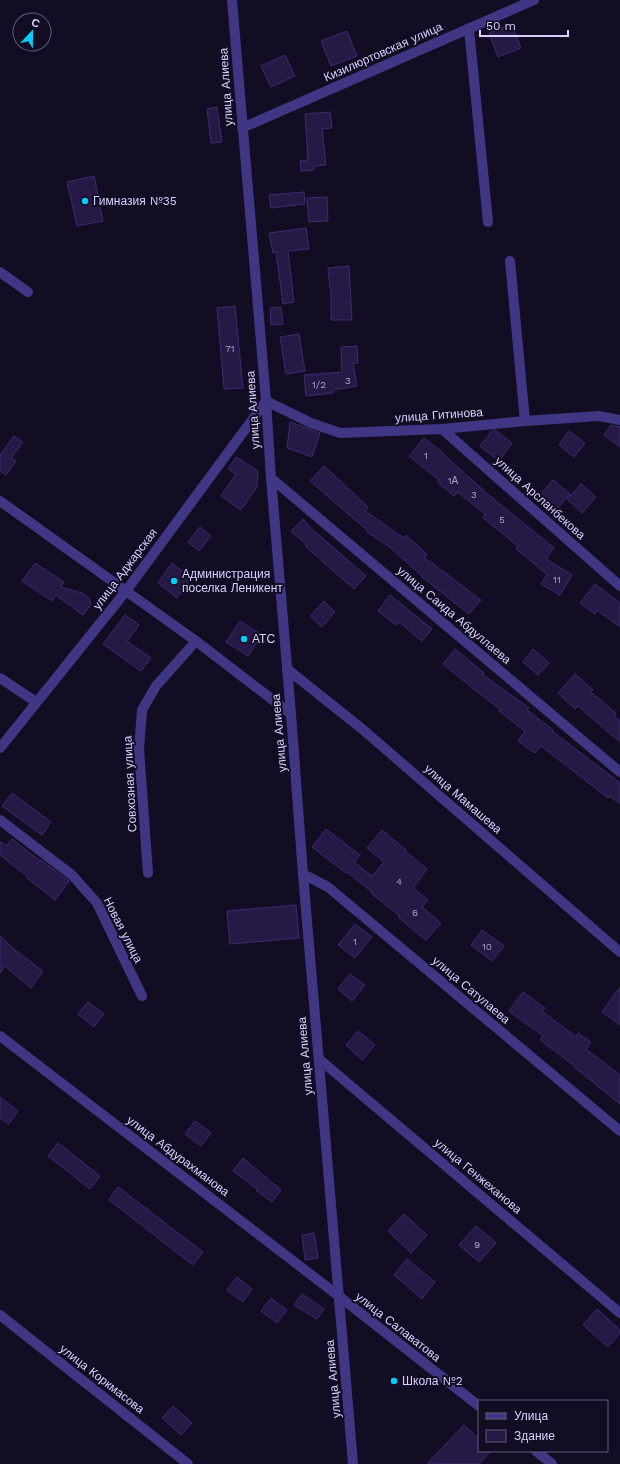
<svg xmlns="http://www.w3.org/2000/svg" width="620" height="1464" viewBox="0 0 620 1464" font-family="'Work Sans',sans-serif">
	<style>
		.building { fill: #261945; stroke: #3e2a72 }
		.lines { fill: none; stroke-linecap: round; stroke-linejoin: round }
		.minor { stroke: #403784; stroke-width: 10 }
		.tertiary { stroke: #403784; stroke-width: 10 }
		.poi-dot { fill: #00cdfb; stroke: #130d24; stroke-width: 1.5 }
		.labels { text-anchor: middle; stroke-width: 4; stroke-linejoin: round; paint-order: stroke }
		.number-label { font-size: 10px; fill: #aca2d0 }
		.street-label { font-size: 12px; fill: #d9d0ff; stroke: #130d24 }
		.poi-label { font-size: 12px; fill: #d9d0ff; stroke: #130d24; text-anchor: start }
	</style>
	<rect width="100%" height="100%" fill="#130d24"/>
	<path class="building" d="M 511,24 L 521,48 L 498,57 L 489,33 Z
		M 347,31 L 357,56 L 331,66 L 321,41 Z
		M 285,55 L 295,76 L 271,87 L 261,66 Z
		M 217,107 L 222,142 L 211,143 L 207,109 Z
		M 330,112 L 332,128 L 322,129 L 326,165 L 314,166 L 314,170 L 301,171 L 300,161 L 308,160 L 305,114 Z
		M 94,176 L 103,221 L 77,226 L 67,182 Z
		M 304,192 L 305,204 L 271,208 L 269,195 Z
		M 327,197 L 328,221 L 309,222 L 307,198 Z
		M 306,228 L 309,249 L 288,251 L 294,302 L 283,304 L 276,252 L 273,253 L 269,233 Z
		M 349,266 L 352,320 L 331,320 L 331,289 L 330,289 L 328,268 Z
		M 235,306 L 243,388 L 224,389 L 217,308 Z
		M 281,307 L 283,324 L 271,325 L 270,308 Z
		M 299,334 L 305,371 L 286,374 L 280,337 Z
		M 357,346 L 358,363 L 353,364 L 357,386 L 333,390 L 333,393 L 306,396 L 304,375 L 342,372 L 341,347 Z
		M 290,422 L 320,433 L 312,457 L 287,448 Z
		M 611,425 L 620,427 L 620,447 L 604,435 Z
		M 495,430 L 512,443 L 499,461 L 480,446 L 492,431 Z
		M 569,431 L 585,443 L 574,457 L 559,445 Z
		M 14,436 L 23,442 L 11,458 L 16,461 L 6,475 L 0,471 L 0,455 Z
		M 424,438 L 443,453 L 443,454 L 490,496 L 554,548 L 546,559 L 572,575 L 560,595 L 541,584 L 547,574 L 516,549 L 518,546 L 483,518 L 486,515 L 458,492 L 454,496 L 437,482 L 439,480 L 409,456 Z
		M 236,457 L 258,471 L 257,487 L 241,510 L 221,496 L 236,474 L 228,469 Z
		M 324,466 L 368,507 L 365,511 L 404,538 L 406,535 L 427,554 L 424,557 L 481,600 L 469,614 L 422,577 L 422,576 L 391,548 L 366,531 L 367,530 L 310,481 Z
		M 553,480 L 570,494 L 555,511 L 538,497 Z
		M 581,484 L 596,497 L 582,513 L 567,499 Z
		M 303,519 L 313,530 L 366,576 L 354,589 L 305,546 L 306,544 L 291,531 Z
		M 200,527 L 211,536 L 199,551 L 188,542 Z
		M 35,563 L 64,582 L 61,587 L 82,593 L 89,598 L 91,604 L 83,615 L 56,595 L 52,601 L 22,581 Z
		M 172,563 L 191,578 L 177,598 L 158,583 Z
		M 595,584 L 620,603 L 620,627 L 597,610 L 595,614 L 580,603 Z
		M 390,595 L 432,629 L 422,641 L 399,622 L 396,625 L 378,611 Z
		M 324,601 L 335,612 L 322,627 L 310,616 Z
		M 125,615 L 139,625 L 127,641 L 151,658 L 141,671 L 103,644 Z
		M 240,621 L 262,635 L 248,656 L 226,642 Z
		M 455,649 L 484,673 L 483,675 L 529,708 L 527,710 L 553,730 L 552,731 L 620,783 L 620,804 L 610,796 L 608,798 L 541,746 L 535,753 L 518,741 L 525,731 L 499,711 L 500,709 L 479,693 L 443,664 Z
		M 533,649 L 549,663 L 538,675 L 523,662 Z
		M 575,674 L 593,690 L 591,692 L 616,713 L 614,716 L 620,721 L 620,742 L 578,706 L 575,709 L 558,693 Z
		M 12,793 L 51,822 L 42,835 L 2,806 Z
		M 326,829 L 360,855 L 354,862 L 372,876 L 384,862 L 367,848 L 382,830 L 406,850 L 405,851 L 427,869 L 413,888 L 428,900 L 422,907 L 441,923 L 426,940 L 399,918 L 400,916 L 371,893 L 372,892 L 347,872 L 346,873 L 312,847 Z
		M 12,839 L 40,861 L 41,860 L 69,881 L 55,900 L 27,878 L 28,877 L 0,855 L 0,841 L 6,846 Z
		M 296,905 L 299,938 L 230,944 L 227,911 Z
		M 355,924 L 372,937 L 355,958 L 338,945 Z
		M 482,930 L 504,946 L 492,961 L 471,945 Z
		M 0,936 L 16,951 L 43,971 L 31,988 L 5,966 L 0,973 Z
		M 350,974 L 365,985 L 352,1001 L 338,989 Z
		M 620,987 L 620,1025 L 602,1012 Z
		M 523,992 L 545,1008 L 542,1011 L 576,1037 L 578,1033 L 591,1042 L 586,1049 L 620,1075 L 620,1104 L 574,1067 L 575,1066 L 540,1040 L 543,1036 L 509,1011 Z
		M 88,1002 L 104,1014 L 94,1027 L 78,1014 Z
		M 358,1031 L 375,1045 L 362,1060 L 346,1045 Z
		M 0,1097 L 18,1111 L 9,1124 L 0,1118 Z
		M 195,1121 L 211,1133 L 201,1146 L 185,1134 Z
		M 58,1143 L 100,1176 L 90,1189 L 48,1156 Z
		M 243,1158 L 281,1190 L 272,1202 L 256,1190 L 257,1189 L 233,1171 Z
		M 118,1187 L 203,1252 L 193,1265 L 109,1200 Z
		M 404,1214 L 427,1235 L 411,1253 L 388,1231 Z
		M 476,1226 L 496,1243 L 479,1262 L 459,1245 Z
		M 314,1233 L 318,1258 L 305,1260 L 302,1235 Z
		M 407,1259 L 435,1282 L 422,1299 L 394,1275 Z
		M 237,1277 L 252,1289 L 243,1302 L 227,1290 Z
		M 302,1294 L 324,1309 L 317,1319 L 294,1305 Z
		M 271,1298 L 287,1310 L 277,1323 L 261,1311 Z
		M 597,1309 L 620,1330 L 620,1333 L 608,1347 L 583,1325 Z
		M 173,1406 L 192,1423 L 181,1435 L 162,1418 Z
		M 464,1425 L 479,1439 L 479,1451 L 491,1451 L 479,1464 L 427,1464 Z"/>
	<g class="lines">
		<path class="minor" d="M 469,29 L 488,222
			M 242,128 L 534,0
			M 510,261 L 525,421
			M 0,272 L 28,292
			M 442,429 L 620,586
			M 271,478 L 620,772
			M 0,501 L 196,641 L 291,714
			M 287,669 L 361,728 L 620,952
			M 0,678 L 36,702
			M 0,748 L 126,591 L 266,401 L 311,423 L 340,433 L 442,429 L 525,421 L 599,416 L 620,420
			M 0,820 L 72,875 L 97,903 L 142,996
			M 148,873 L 139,749 L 142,710 L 156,686 L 196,641
			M 303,874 L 328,887 L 620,1131
			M 0,1036 L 340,1297 L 479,1406
			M 319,1059 L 620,1313
			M 0,1315 L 188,1464
			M 536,1451 L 552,1464"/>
		<path class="tertiary" d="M 232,0 L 266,401 L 271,478 L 291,714 L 303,874 L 353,1464"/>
	</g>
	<g class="poi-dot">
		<circle cx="85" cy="201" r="4"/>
		<circle cx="174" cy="581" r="4"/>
		<circle cx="244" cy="639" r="4"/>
		<circle cx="394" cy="1381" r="4"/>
	</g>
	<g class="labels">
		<g class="number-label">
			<text x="230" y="352">71</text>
			<text x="348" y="384">3</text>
			<text x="319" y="388">1/2</text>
			<text x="426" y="459">1</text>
			<text x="453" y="484">1А</text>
			<text x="474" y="498">3</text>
			<text x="502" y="523">5</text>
			<text x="557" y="583">11</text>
			<text x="399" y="885">4</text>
			<text x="415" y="916">6</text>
			<text x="355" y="945">1</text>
			<text x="487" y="950">10</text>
			<text x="477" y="1248">9</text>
		</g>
		<g class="street-label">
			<text transform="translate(383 52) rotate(-24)" y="4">Кизилюртовская улица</text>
			<text transform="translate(226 87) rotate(-94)" y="4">улица Алиева</text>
			<text transform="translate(253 410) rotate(-94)" y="4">улица Алиева</text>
			<text transform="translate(439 415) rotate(-4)" y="4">улица Гитинова</text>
			<text transform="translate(540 498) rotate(42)" y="4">улица Арсланбекова</text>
			<text transform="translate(125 569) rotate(-53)" y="4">улица Аджарская</text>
			<text transform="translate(454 615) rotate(40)" y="4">улица Саида Абдуллаева</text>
			<text transform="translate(279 733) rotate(-95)" y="4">улица Алиева</text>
			<text transform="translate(130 784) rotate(-93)" y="4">Совхозная улица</text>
			<text transform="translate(463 799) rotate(41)" y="4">улица Мамашева</text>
			<text transform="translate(123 930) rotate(63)" y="4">Новая улица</text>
			<text transform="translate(471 990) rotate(40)" y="4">улица Сатулаева</text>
			<text transform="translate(305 1056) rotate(-95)" y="4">улица Алиева</text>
			<text transform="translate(178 1156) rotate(37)" y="4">улица Абдурахманова</text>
			<text transform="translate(478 1176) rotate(40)" y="4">улица Генжеханова</text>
			<text transform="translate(398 1327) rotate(38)" y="4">улица Салаватова</text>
			<text transform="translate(102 1379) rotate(38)" y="4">улица Коркмасова</text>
			<text transform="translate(333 1379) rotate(-95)" y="4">улица Алиева</text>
		</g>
		<g class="poi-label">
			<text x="93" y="205">Гимназия №35</text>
			<text x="182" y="578">Администрация<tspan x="182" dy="14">поселка Леникент</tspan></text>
			<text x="252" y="643">АТС</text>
			<text x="402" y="1385">Школа №2</text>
		</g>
	</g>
	<rect x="478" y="1400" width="130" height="52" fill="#130d24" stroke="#625b7c"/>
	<rect x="486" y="1413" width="20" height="6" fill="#403784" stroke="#625b7c"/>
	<text x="514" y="1420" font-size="12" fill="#d9d0ff">Улица</text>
	<rect x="486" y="1430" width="20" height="12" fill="#261945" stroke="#625b7c"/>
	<text x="514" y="1440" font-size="12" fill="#d9d0ff">Здание</text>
	<g transform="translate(32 32) rotate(22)"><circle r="19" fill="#130d24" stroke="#625b7c"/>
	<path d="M0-3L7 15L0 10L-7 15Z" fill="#00cdfb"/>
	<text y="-6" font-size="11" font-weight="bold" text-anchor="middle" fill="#d9d0ff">С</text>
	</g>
	<path d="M480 30v6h88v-6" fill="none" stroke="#d9d0ff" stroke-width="2"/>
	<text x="486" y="30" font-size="12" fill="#d9d0ff" stroke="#130d24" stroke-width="3" paint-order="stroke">50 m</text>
</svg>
